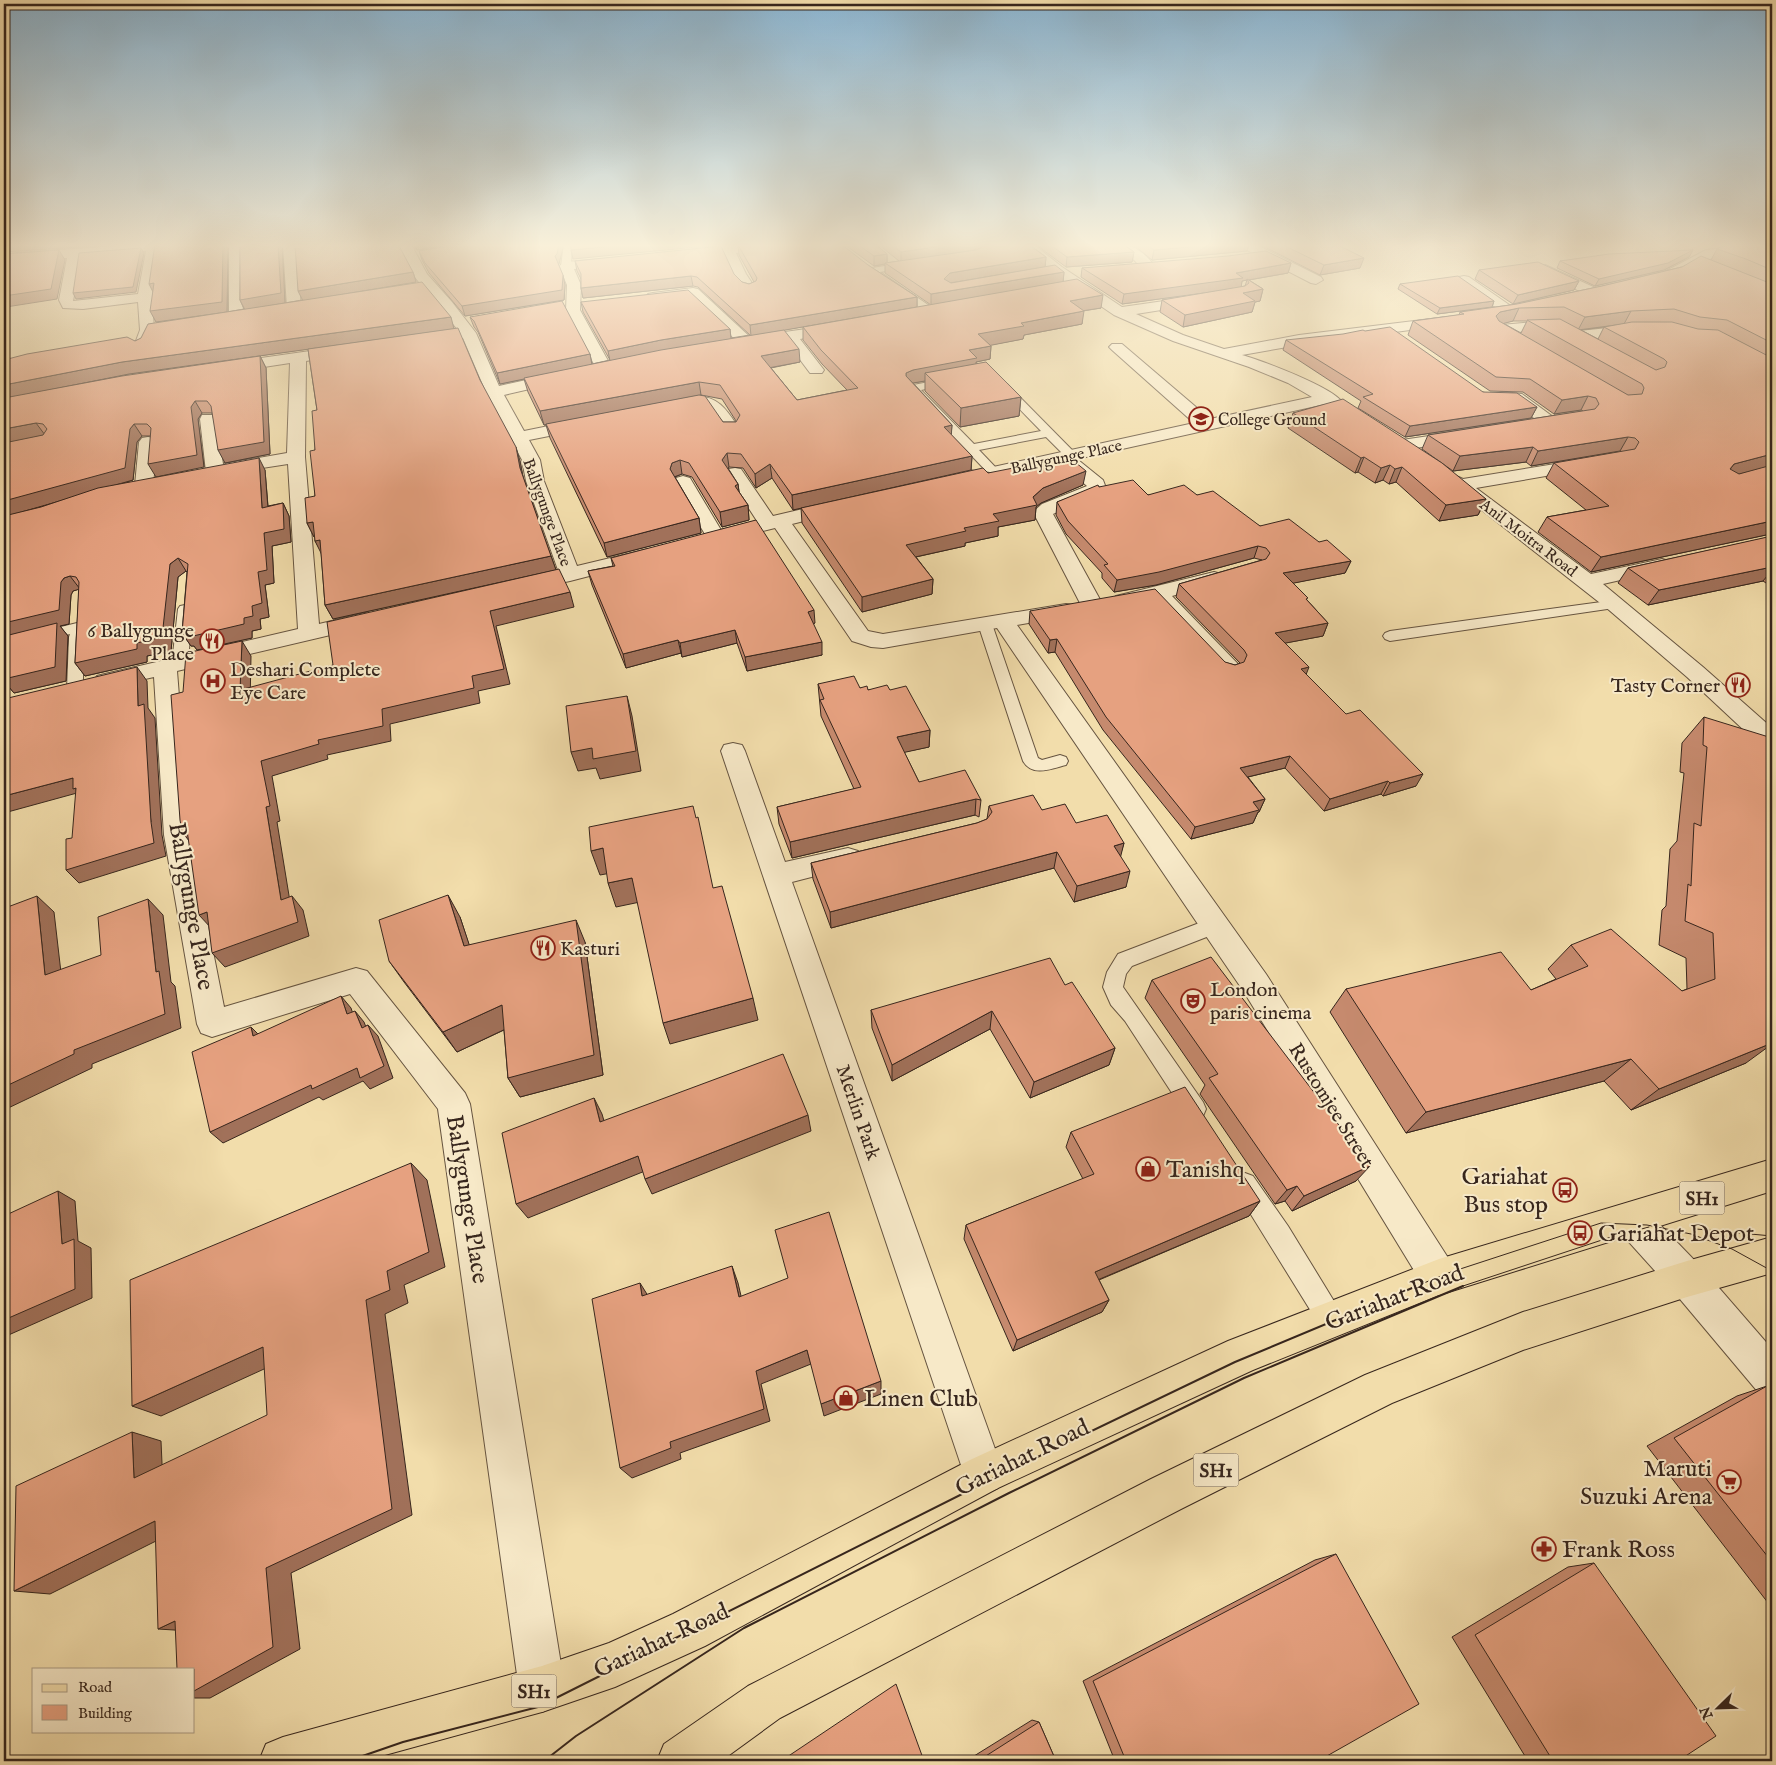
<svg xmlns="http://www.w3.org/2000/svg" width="1776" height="1765" viewBox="0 0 1776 1765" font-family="'IM FELL English',serif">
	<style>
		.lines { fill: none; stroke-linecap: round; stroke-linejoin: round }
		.lane-casing { stroke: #665440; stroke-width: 2 }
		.street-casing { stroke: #665440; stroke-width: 2 }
		.primary-casing { stroke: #37261d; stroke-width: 2 }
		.lane { fill: #f7e9c8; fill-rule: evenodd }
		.street { fill: #f7e9c8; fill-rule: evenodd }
		.primary { fill: #f2ddab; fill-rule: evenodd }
		.tram-far1 { stroke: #37261d; stroke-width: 1 }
		.tram { stroke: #37261d; stroke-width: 2 }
		.wall { fill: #c68a6e; stroke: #37261d; fill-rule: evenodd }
		.shaded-wall { fill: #a1715a; stroke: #37261d }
		.building { fill: #e6a180; stroke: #37261d }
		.labels { text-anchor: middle; stroke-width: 4; stroke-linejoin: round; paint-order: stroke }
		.far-poi-label { font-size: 16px; fill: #37261d; stroke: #f7e9c8; text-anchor: start }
		.far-street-label { font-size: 16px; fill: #37261d; stroke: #f7e9c8 }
		.shield { fill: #f7e9c8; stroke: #716050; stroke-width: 1 }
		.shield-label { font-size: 19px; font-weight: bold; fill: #37261d }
		.poi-label { font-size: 20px; fill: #37261d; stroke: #f7e9c8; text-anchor: start }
		.street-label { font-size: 20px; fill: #37261d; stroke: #f7e9c8 }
		.near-street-label { font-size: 24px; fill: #37261d; stroke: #f7e9c8 }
		.near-poi-label { font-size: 24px; fill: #37261d; stroke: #f7e9c8; text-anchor: start }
	</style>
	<rect width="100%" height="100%" fill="#f2ddab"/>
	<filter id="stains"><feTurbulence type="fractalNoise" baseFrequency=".004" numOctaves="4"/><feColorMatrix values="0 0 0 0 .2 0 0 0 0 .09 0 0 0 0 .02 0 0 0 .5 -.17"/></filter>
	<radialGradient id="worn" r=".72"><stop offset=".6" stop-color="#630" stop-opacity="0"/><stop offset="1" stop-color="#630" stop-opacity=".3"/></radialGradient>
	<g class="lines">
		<g class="lane-casing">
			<path id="lane" d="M 564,244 L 572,244 L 571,266 L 566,269 L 561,266 Z
				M 909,262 L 912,263 L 912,267 L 880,272 L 934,309 L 934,313 L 926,313 L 867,271 L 872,268 Z
				M 950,378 L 954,379 L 955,381 L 954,383 L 921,390 L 974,444 L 1041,431 L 999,388 L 997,386 L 1003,383 L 1007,384 L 1077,455 L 1071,459 L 1067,458 L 1046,437 L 979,450 L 1000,472 L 994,476 L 990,475 L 907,388 L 913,385 Z
				M 1616,600 L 1621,601 L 1623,604 L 1621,607 L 1390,641 L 1385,639 L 1383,636 L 1385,633 L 1390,631 Z
				M 185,605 L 190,606 L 192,609 L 188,663 L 185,666 L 175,666 L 172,663 L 178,609 L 180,606 Z
				M 985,619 L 990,621 L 992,624 L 1038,758 L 1042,760 L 1060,755 L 1066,757 L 1068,761 L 1066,765 C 1051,769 1032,777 1023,761 L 978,624 L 980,621 Z
				M 77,623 L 82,625 L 84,628 L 82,631 L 77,633 L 81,634 L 83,637 L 83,689 L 81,693 L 75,694 L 69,693 L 67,689 L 69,637 L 70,634 L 4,651 L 4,641 Z
				M 1215,917 L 1222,919 L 1225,925 L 1222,931 L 1132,966 L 1126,974 L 1123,987 L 1203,1102 L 1206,1109 L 1203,1116 L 1195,1119 L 1187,1116 L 1125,1021 L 1111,1005 L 1103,987 L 1107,972 L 1118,954 Z
				M 1245,1173 L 1253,1176 L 1288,1226 L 1340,1311 L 1344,1320 L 1340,1329 L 1331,1333 L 1322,1329 L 1237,1192 L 1233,1184 L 1237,1176 Z"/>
		</g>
		<g class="street-casing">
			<path id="street" d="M 144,244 L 188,244 L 181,248 L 159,250 L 152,297 L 154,330 L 137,381 L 135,384 L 123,384 L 121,381 L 140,330 L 138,302 L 83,309 L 63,308 L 59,300 L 67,258 L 4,262 L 4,254 ZM 146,251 L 138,294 L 73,301 L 81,257 Z
				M 229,244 L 242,244 L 243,316 L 241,319 L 231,319 L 229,316 Z
				M 283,244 L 296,244 L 301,308 L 299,311 L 289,311 L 287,308 Z
				M 399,244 L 411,244 L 427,274 L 452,302 L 476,333 L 499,386 L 563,372 L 569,374 L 571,377 L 569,380 L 504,395 L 524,431 L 583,419 L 589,420 L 592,424 L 589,428 L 529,440 L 540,460 L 544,481 L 577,566 L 648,549 L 655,551 L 658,555 L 655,559 L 570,581 L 527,590 L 520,588 L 517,584 L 520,580 L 558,570 L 526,481 L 522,460 L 486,392 L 463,338 L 425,345 L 420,343 L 417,340 L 420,337 L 425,335 L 458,330 L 414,276 Z
				M 719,244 L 731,244 L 732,246 L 753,244 L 782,245 L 775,249 L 736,253 L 746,274 L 756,289 L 749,293 L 742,289 L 723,255 L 686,259 L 679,255 L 686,251 L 720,247 Z
				M 1018,244 L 1033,244 L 1062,267 L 1122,307 L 1199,296 L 1204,297 L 1206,300 L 1204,303 L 1199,304 L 1136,314 L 1183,335 L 1224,349 L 1299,335 L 1447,317 L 1452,318 L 1454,321 L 1452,324 L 1447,325 L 1299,345 L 1242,355 C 1263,361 1332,387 1342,402 L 1340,406 L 1334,407 L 1325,404 L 1077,459 L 1103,480 L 1106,488 L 1104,492 L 1053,514 L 1103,605 L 1099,609 L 1092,611 L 1085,609 L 1081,605 L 1033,512 L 1042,504 L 1087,486 L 1060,463 L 981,480 L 975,479 L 972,475 L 975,471 L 1194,423 L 1112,350 L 1109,347 L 1112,344 L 1122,344 L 1210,419 L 1312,397 L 1288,383 L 1249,367 L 1173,341 L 1114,315 L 1052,273 Z
				M 1112,244 C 1130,242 1143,251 1154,265 L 1152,268 L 1142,268 L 1130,256 Z
				M 1239,244 L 1255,244 L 1321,277 L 1323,280 L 1316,284 L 1311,283 L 1241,247 Z
				M 1759,244 L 1772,244 L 1772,250 L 1714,257 L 1676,277 L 1666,277 L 1664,274 L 1666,271 L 1706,250 Z
				M 614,258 L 619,259 L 621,262 L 619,265 L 574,269 L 581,285 L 580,310 L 612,368 L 610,371 L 598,371 L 596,368 L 566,310 L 567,285 L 559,266 L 566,262 Z
				M 1545,265 L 1600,290 L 1602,293 L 1600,296 L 1590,296 L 1540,272 L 1538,269 Z
				M 1464,276 L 1469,277 L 1518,311 L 1516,314 L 1506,314 L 1459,283 L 1457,280 L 1459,277 Z
				M 693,288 L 698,289 L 750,337 L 841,324 L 846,325 L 848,328 L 846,331 L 841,332 L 800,339 L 824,370 L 822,373 L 810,373 L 786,341 L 746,347 L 741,345 L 690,297 L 653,301 L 648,300 L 646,297 L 648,294 L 653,293 Z
				M 1477,314 L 1501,325 L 1547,321 L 1566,324 L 1568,327 L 1566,330 L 1561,331 L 1547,329 L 1499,334 L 1472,321 L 1470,318 L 1472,315 Z
				M 1637,325 L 1642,326 L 1644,329 L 1642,332 L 1579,341 L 1574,339 L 1571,336 L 1574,333 L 1579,331 Z
				M 345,346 L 350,348 L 353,351 L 350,354 L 306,361 L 305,457 L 319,624 L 365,613 L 373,615 L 376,620 L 373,625 L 177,671 L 190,835 L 224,1007 L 356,968 L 367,971 L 465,1093 L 470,1104 L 565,1689 L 558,1705 L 542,1712 L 526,1705 L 519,1689 L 438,1109 L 350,994 L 212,1037 L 201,1033 L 197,1024 L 164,835 L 154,677 L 105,688 L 97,686 L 94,681 L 97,676 L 105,674 L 298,629 L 288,464 L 223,474 L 215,477 L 209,476 L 206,472 L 200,419 L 202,415 L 214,415 L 216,419 L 223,464 L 287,453 L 290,363 L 225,373 L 219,371 L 217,368 L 219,365 L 225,363 Z
				M 1502,392 L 1522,394 L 1560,422 L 1557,426 L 1545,426 L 1512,402 L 1496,400 L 1494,397 L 1496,394 Z
				M 695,397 C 719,395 728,412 740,430 L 737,434 L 731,435 L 725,434 L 712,415 L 703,407 L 672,412 L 666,411 L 664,407 L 666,403 Z
				M 1463,431 L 1469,432 L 1472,436 L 1469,440 L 1402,450 L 1396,449 L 1393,445 L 1396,441 L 1402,440 Z
				M 148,437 L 154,438 L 157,442 L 153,485 L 151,489 L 144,491 L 137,489 L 135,485 L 139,442 L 142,438 Z
				M 1586,459 L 1592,460 L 1595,464 L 1592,468 L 1476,488 L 1591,574 L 1662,559 L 1669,561 L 1672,565 L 1669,569 L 1603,584 L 1703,667 L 1772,728 L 1772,749 L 1762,747 L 1687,677 L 1609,610 L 1445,481 L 1447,477 L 1454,475 L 1463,479 Z
				M 735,468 L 741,469 L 773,516 L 837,501 L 844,503 L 846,507 L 844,511 L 792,524 L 868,631 L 883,634 L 1066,604 L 1074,605 L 1077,610 L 1074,615 L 1017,625 L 1266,974 L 1452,1264 L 1457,1277 L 1452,1290 L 1439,1295 L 1426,1290 L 1244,992 L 997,628 L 883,648 L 871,647 L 852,641 L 775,528 L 716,543 L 709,541 L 674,482 L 676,478 L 683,476 L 690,478 L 721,530 L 757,521 L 726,473 L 729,469 Z
				M 1214,572 L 1221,574 L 1224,578 L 1221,582 L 1172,596 L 1238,664 L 1241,669 L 1238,674 L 1230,676 L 1222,674 L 1153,600 L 1123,606 L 1116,604 L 1112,600 L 1116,596 Z
				M 733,743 L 742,745 L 745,751 L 785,862 L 848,848 L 858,851 L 861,858 L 858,865 L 792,882 L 1004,1474 L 998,1488 L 984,1494 L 970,1488 L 964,1474 L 721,751 L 724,745 Z
				M 1631,1202 L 1643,1207 L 1700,1266 L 1772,1349 L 1772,1397 L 1758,1392 L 1674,1292 L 1619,1231 L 1613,1219 L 1619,1207 Z"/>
		</g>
		<g class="primary-casing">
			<path id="primary" d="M 1772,1159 L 1772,1191 L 1439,1295 L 1253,1370 L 998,1488 L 705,1646 L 615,1687 L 542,1712 L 363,1761 L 259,1761 L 266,1744 L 283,1737 L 542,1666 L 609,1643 L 673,1614 L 970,1460 L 1228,1341 L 1439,1259 Z
				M 1772,1237 L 1772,1273 L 1687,1297 L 1523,1350 L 1392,1403 L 1181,1509 L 780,1718 L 721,1761 L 657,1761 L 664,1744 L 748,1686 L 1151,1479 L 1365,1375 L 1523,1312 L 1687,1261 Z"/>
		</g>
		<use href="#lane" class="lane"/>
		<use href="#street" class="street"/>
		<use href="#primary" class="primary"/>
		<path class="tram-far1" d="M 1696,1229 L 1772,1236
			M 1414,1287 L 1451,1272 L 1601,1223 L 1647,1225 L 1691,1234 L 1732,1249 L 1772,1271
			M 1460,1287 L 1611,1237 L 1649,1227"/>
		<path class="tram" d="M 348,1761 L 403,1742 L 538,1707 L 1002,1474 L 1235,1362 L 1417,1286
			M 544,1761 L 576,1736 L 744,1628 L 1009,1493 L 1244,1378 L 1463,1286"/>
	</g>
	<path class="wall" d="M 155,244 L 228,244 L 227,312 L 244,309 L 240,300 L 240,244 L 282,244 L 285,303 L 302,300 L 413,272 L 416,282 L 350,293 L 454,328 L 520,461 L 523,477 L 556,570 L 333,619 L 325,605 L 321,551 L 315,541 L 315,537 L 314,537 L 307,523 L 315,496 L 315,450 L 317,410 L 308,349 L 129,374 L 84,383 L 260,356 L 266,368 L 270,454 L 225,463 L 212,413 L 202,413 L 198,419 L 204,467 L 150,436 L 142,436 L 137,442 L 133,480 L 124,483 L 265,470 L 268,506 L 283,503 L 289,516 L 291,542 L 272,546 L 274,583 L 265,585 L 269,617 L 260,619 L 261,629 L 252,631 L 252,638 L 197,650 L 194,646 L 191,646 L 182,633 L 187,572 L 186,571 L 178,577 L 171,651 L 147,656 L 147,662 L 85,676 L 75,663 L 79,589 L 73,591 L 71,595 L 69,624 L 60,626 L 68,636 L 66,681 L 14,693 L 4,681 L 4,670 L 9,638 L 4,639 L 4,360 L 135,341 L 199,316 L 156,322 L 153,291 ZM 55,502 L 41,507 L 24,511 Z
		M 412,244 L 454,244 L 417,250 Z
		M 844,244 L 875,244 L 887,254 L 887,263 L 899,261 L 878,244 L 1028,244 L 1046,257 L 1045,267 L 1064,272 L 1063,282 L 931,305 L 885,273 L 885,264 L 874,266 Z
		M 1035,244 L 1249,244 L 1247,251 L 1152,260 L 1135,246 L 1123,244 L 1134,252 L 1132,262 L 1066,267 Z
		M 1259,244 L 1336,244 L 1360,268 L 1320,275 Z
		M 1772,244 L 1772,587 L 1763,581 L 1648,605 L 1618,583 L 1628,568 L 1770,537 L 1766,535 L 1591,572 L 1538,532 L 1547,517 L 1586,510 L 1546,478 L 1554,463 L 1622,452 L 1620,451 L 1531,466 L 1526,462 L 1453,471 L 1422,449 L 1428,435 L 1583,411 L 1581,410 L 1554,414 L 1523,392 L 1490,391 L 1408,335 L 1413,321 L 1459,315 L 1460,312 L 1517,304 L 1602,286 L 1711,260 L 1717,249 ZM 1513,321 L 1527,321 L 1521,333 L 1503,323 ZM 1604,327 L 1598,339 L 1581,330 Z
		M 738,245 L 868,265 L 917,297 L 917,307 L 784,330 L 800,362 L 771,368 L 797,400 L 847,390 L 822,364 L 803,340 L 803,327 L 1101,308 L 1083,311 L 1082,324 L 1024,335 L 1023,339 L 990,345 L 991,346 L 990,359 L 976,362 L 976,363 L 1021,397 L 1019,416 L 960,427 L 925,391 L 925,381 L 913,383 L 952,425 L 951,435 L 972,456 L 971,470 L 1083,485 L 1041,503 L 1036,507 L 1035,520 L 998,527 L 998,536 L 965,543 L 965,546 L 916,557 L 933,579 L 932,594 L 862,612 L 802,523 L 801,508 L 793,510 L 772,478 L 756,488 L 743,468 L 729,467 L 728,468 L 738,484 L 739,492 L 748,505 L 749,520 L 722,527 L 692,477 L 682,474 L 675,477 L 699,518 L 701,533 L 607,557 L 550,438 L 546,425 L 544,425 L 528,392 L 524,379 L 500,384 L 478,332 L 474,327 L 470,317 L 590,354 L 592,364 L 610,360 L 583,312 L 581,302 L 730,329 L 731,338 L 750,335 L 698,287 L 693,286 L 583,298 L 581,288 L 581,279 L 577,271 L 575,261 L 734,274 L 742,282 L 749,284 L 754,282 L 739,255 ZM 701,395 L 722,399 L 736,421 L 736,422 L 723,422 Z
		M 1693,250 L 1689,257 L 1664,270 L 1595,286 L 1557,268 L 1560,261 Z
		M 419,251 L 559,264 L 558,264 L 565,285 L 564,300 L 465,316 L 429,273 L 422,260 Z
		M 1291,263 L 1288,273 L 1249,280 L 1263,289 L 1260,301 L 1255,302 L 1252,312 L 1183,327 L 1160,312 L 1162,300 L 1217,291 L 1122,304 L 1081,277 L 1082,268 ZM 1247,280 L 1245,286 L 1241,287 L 1242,281 Z
		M 1479,270 L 1579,281 L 1574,290 L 1513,304 L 1475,279 Z
		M 1400,284 L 1494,301 L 1492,307 L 1437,314 L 1398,289 Z
		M 1286,340 L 1483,392 L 1537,407 L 1531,418 L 1405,437 L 1358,408 L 1361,401 L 1283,350 Z
		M 1293,413 L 1486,499 L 1478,515 L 1439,521 L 1396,482 L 1389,484 L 1383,480 L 1375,483 L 1358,472 L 1355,473 L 1288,428 Z
		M 1099,487 L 1148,495 L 1197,495 L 1260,526 L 1319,542 L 1351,561 L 1345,573 L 1293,583 L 1307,600 L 1328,623 L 1323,636 L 1285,643 L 1306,674 L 1416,786 L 1383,796 L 1381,794 L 1324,811 L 1285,768 L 1248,777 L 1265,799 L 1259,812 L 1258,812 L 1253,823 L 1191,839 L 1103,730 L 1055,652 L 1048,653 L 1029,624 L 1030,611 L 1235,665 L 1240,663 L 1176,597 L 1179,584 L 1262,560 L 1254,558 L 1156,585 L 1114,592 L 1102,578 L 1102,573 L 1066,534 L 1056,515 L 1057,502 Z
		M 611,558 L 815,623 L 813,624 L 822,655 L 747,671 L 737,643 L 682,657 L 681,653 L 626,668 L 592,585 L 588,571 L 613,566 Z
		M 818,684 L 860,688 L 868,690 L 890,690 L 930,730 L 929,747 L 904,752 L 919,782 L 981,800 L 979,817 L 975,815 L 792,858 L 779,824 L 777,807 L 854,789 L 821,716 Z
		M 1704,717 L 1746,1063 L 1631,1110 L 1604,1081 L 1406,1133 L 1330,1012 L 1346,989 L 1531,990 L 1556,979 L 1548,969 L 1571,945 L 1682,991 L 1687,989 L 1686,958 L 1659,945 L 1662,910 L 1666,906 L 1670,849 L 1677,841 L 1684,773 L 1680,772 L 1682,743 Z
		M 989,806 L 1042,810 L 1124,843 L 1120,856 L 1126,887 L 1074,902 L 1054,868 L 831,928 L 813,879 L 811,863 L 977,823 L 987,819 Z
		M 460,917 L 469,945 L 585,942 L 603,1075 L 520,1097 L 508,1078 L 504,1030 L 457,1052 L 404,982 L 389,961 Z
		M 1152,980 L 1356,1181 L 1292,1211 L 1285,1201 L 1275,1204 L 1200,1094 L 1205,1085 L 1145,998 Z
		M 1065,985 L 1115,1048 L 1109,1065 L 1030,1098 L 990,1029 L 892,1081 L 872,1028 L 871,1010 Z
		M 1071,1132 L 1260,1201 L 1249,1216 L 1099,1280 L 1109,1300 L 1102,1312 L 1013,1351 L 964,1239 L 966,1225 L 1083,1179 L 1066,1147 Z
		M 1767,1386 L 1772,1393 L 1772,1608 L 1647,1446 L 1737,1396 Z
		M 1336,1554 L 1318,1761 L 1115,1761 L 1083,1681 L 1315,1560 Z
		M 1594,1563 L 1678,1761 L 1528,1761 L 1452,1637 L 1568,1567 Z
		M 1032,1720 L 1039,1722 L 1056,1761 L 966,1761 Z"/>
	<path class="shaded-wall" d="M 4,244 L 124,244 L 4,252 L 4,253 Z
		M 223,244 L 228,244 L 227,312 L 156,322 L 150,311 Z
		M 278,244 L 282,244 L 285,303 L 245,310 L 240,300 Z
		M 415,244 L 454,244 L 417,250 Z
		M 559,244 L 564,244 L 559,264 L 557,265 L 555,256 Z
		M 634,244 L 718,244 L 717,245 L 573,259 L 571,250 Z
		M 955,244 L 975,244 L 975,250 L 901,262 L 901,252 Z
		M 1224,244 L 1249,244 L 1247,251 L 1152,260 L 1154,250 Z
		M 141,248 L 144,253 L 136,292 L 76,299 L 73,293 Z
		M 59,250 L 65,260 L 57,299 L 6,307 L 4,304 L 4,296 Z
		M 1693,250 L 1689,257 L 1664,270 L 1595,286 L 1599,279 Z
		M 1134,252 L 1132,262 L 1066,267 L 1067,257 Z
		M 887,254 L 887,264 L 885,263 L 885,264 L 874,266 L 874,256 Z
		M 1046,257 L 1045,267 L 950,283 L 944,279 L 950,273 Z
		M 1364,258 L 1360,268 L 1320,275 L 1324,265 Z
		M 1291,263 L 1288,273 L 1248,280 L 1247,279 L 1247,280 L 1242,281 L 1241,288 L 1122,304 L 1124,294 Z
		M 413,272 L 416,282 L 303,301 L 298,291 Z
		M 1064,272 L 1063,282 L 931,305 L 931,294 Z
		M 563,275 L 565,285 L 564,300 L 465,316 L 462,306 Z
		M 691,276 L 693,286 L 583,298 L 581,288 Z
		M 1579,281 L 1574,290 L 1513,304 L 1518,295 Z
		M 154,283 L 154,294 L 149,284 Z
		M 1263,289 L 1260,301 L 1255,302 L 1252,312 L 1183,327 L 1185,315 L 1243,293 Z
		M 1103,295 L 1101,308 L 1068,313 L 1070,301 Z
		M 917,297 L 917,307 L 751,336 L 750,325 Z
		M 1494,301 L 1492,307 L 1437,314 L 1440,308 Z
		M 1519,308 L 1513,321 L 1494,326 L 1496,316 L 1500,312 Z
		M 1084,311 L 1082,324 L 1024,335 L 1023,339 L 977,348 L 978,334 L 1021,323 Z
		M 1631,311 L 1624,324 L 1578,330 L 1585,317 Z
		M 451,317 L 454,329 L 129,374 L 4,399 L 4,385 L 122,362 Z
		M 730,329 L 731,339 L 610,361 L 608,351 L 661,340 Z
		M 991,346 L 990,359 L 976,362 L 976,371 L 925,373 L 925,381 L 913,383 L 906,376 L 906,373 L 913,370 L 969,350 Z
		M 799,349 L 800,362 L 763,369 L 761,356 Z
		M 590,354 L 592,365 L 500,384 L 497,373 Z
		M 260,356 L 266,368 L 270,454 L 225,463 L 218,450 Z
		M 699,382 L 701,395 L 544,425 L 540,411 Z
		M 1588,396 L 1581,410 L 1554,414 L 1562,400 Z
		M 1021,397 L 1019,416 L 960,427 L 961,408 Z
		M 195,401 L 202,413 L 198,419 L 204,467 L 156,477 L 148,464 Z
		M 1537,407 L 1531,418 L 1405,437 L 1410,426 Z
		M 36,423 L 45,435 L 4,444 L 4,429 Z
		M 134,424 L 142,436 L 137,442 L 133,480 L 4,517 L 4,501 L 130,429 Z
		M 952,425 L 951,439 L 944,427 Z
		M 1628,437 L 1620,451 L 1531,466 L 1538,451 Z
		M 516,447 L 520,461 L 524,482 L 520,468 Z
		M 1533,447 L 1526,462 L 1453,471 L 1460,456 Z
		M 727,453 L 729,467 L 724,474 L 722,460 Z
		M 1772,454 L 1772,466 L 1724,478 L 1734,464 Z
		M 972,456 L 971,470 L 793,510 L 792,495 Z
		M 1364,457 L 1358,472 L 1355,473 L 1361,458 Z
		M 259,458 L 265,470 L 269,521 L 262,508 Z
		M 680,460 L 682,474 L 674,477 L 670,469 L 672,463 Z
		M 770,464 L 772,478 L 756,488 L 755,474 Z
		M 1390,465 L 1383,480 L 1375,483 L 1381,468 Z
		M 1402,467 L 1396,482 L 1389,484 L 1395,469 Z
		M 1086,471 L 1083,485 L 1041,503 L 1036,507 L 1035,520 L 998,527 L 998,536 L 965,543 L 965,546 L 906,559 L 906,545 L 964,528 L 993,514 L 1033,497 L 1043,488 Z
		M 738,484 L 740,499 L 735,486 Z
		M 1486,499 L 1478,515 L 1439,521 L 1446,505 Z
		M 283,503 L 289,516 L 291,542 L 272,546 L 274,583 L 265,585 L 269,617 L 260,619 L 261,629 L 252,631 L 252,638 L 197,650 L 194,646 L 191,646 L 182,633 L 244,618 L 252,606 L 264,533 Z
		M 748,505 L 749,520 L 722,527 L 720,512 Z
		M 699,518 L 701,533 L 607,557 L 604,543 Z
		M 1772,521 L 1772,527 L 1766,535 L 1591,572 L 1601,557 Z
		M 313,522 L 320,535 L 314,537 L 307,523 Z
		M 320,540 L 322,555 L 315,541 Z
		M 1258,546 L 1254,558 L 1156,585 L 1114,592 L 1117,580 Z
		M 551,556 L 556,570 L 333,619 L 325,605 Z
		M 178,558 L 186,571 L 178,577 L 171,651 L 147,656 L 147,662 L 85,676 L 75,663 L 137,643 L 170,564 Z
		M 1351,561 L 1345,573 L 1279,586 L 1283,573 Z
		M 1772,567 L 1772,570 L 1763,581 L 1648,605 L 1659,590 Z
		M 70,576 L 80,589 L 73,591 L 71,595 L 69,624 L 60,626 L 68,636 L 66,681 L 14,693 L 4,681 L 4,679 L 57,626 L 4,639 L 4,623 L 61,582 L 64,578 Z
		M 933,579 L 932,594 L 862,612 L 862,597 Z
		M 570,592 L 574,607 L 496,626 L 510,684 L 478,691 L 480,703 L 390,724 L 391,741 L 327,755 L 328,759 L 272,776 L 280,821 L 277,822 L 292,914 L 281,900 L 266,807 L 261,761 L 318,740 L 382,709 L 472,676 L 490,611 Z
		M 814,610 L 815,623 L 809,625 L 808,612 Z
		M 1328,623 L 1323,636 L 1270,646 L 1275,633 Z
		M 735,630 L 737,643 L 682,657 L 680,643 Z
		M 1057,639 L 1055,652 L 1048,653 L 1050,640 Z
		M 678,640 L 681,653 L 626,668 L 623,654 Z
		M 242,641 L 251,656 L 250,705 L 240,690 Z
		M 822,642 L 822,655 L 747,671 L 745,657 Z
		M 137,667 L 147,681 L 148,708 L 155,718 L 162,835 L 166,856 L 79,883 L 66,870 L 151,822 L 138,706 Z
		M 1309,667 L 1304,680 L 1301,669 Z
		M 627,696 L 632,716 L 641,771 L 600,779 L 596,768 L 578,771 L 571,752 Z
		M 930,730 L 929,747 L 897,754 L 897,737 Z
		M 1290,756 L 1285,768 L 1235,780 L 1240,768 Z
		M 1423,774 L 1416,786 L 1383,796 L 1390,783 Z
		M 73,778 L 77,793 L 4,813 L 4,796 Z
		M 1388,781 L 1381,794 L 1324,811 L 1330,799 Z
		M 976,799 L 975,815 L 792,858 L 790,842 Z
		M 1265,799 L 1259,812 L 1258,812 L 1253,823 L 1191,839 L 1195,827 L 1253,802 Z
		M 187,830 L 194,847 L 182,832 Z
		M 1124,843 L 1120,859 L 1114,846 Z
		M 603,848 L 611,873 L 600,875 L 591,851 Z
		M 1057,852 L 1054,868 L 831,928 L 830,912 Z
		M 1130,871 L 1126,887 L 1074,902 L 1077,886 Z
		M 632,878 L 640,902 L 616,907 L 608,883 Z
		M 448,895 L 460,917 L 477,968 L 464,946 Z
		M 37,896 L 54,912 L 63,990 L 45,975 Z
		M 292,896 L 303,910 L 309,936 L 225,967 L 212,953 Z
		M 148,899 L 163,915 L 171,982 L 175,986 L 181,1028 L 92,1064 L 92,1068 L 4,1110 L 4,1087 L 74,1050 L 156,972 Z
		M 207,912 L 212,929 L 199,915 Z
		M 576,920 L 585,942 L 603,1075 L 520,1097 L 508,1078 Z
		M 341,996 L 351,1008 L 357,1026 L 347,1014 Z
		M 753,998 L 758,1020 L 670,1044 L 663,1023 Z
		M 502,1005 L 514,1025 L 457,1052 L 443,1032 Z
		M 355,1011 L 364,1022 L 371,1040 L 362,1028 Z
		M 992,1011 L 990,1029 L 892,1081 L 892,1065 Z
		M 368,1025 L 378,1036 L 393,1078 L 370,1089 L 363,1081 L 323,1100 L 319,1097 L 223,1143 L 210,1132 Z
		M 251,1027 L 262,1038 L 253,1036 Z
		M 1772,1043 L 1772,1044 L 1746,1063 L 1631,1110 L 1659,1089 Z
		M 1115,1048 L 1109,1065 L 1030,1098 L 1034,1082 Z
		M 1631,1059 L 1604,1081 L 1406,1133 L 1426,1112 Z
		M 594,1098 L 602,1114 L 609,1138 L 600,1122 Z
		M 808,1115 L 811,1131 L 652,1194 L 645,1179 Z
		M 638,1156 L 645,1171 L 528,1218 L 516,1204 Z
		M 411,1163 L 427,1180 L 445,1267 L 404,1285 L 408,1303 L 385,1314 L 412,1515 L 291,1573 L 300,1649 L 210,1698 L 194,1698 L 194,1691 L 266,1568 L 366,1300 L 387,1271 Z
		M 1370,1166 L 1356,1181 L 1292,1211 L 1304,1196 Z
		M 1297,1186 L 1285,1201 L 1275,1204 L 1287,1190 Z
		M 58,1191 L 75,1201 L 78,1241 L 91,1248 L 92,1298 L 4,1337 L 4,1320 L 62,1244 Z
		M 1260,1201 L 1249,1216 L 1088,1284 L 1095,1272 Z
		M 732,1266 L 738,1283 L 745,1313 L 739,1297 Z
		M 640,1283 L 650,1299 L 642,1296 Z
		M 1109,1300 L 1102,1312 L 1013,1351 L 1017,1340 Z
		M 263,1347 L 286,1359 L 161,1416 L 132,1406 Z
		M 807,1350 L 811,1364 L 761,1384 L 770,1421 L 680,1453 L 681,1459 L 632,1478 L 620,1468 L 670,1442 L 756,1371 Z
		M 881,1381 L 881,1394 L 824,1416 L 821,1404 Z
		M 132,1432 L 161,1441 L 163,1486 L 134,1478 Z
		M 155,1521 L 184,1527 L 50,1594 L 14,1591 Z
		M 175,1621 L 190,1631 L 158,1629 Z"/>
	<path class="building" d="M 155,244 L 223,244 L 222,302 L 150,311 L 154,283 L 149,284 Z
		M 240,244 L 278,244 L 281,293 L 240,300 Z
		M 295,244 L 398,244 L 413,272 L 298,291 Z
		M 459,244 L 559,244 L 557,254 L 555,256 L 563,275 L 562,290 L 462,306 L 425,263 L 419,251 Z
		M 571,244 L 634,244 L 571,250 Z
		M 749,244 L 841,244 L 868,265 L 917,297 L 750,325 L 697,277 L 691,276 L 581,288 L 581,274 L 575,261 L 721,246 L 734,274 L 742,282 L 749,284 L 756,281 L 757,278 L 738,245 Z
		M 857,244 L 875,244 L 887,254 L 874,256 Z
		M 890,244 L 955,244 L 901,252 Z
		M 982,244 L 1028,244 L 1046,257 L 950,273 L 944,279 L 951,283 L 1055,265 L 1064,272 L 931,294 L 885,263 L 976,250 L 982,247 Z
		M 1049,244 L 1123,244 L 1134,252 L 1067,257 Z
		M 1146,244 L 1224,244 L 1154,250 Z
		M 1281,244 L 1336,244 L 1364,258 L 1324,265 Z
		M 1745,244 L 1772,244 L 1772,270 L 1746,259 L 1717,249 L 1722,246 Z
		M 141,248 L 133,287 L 73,293 L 79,253 Z
		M 59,250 L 51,289 L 4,296 L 4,254 Z
		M 1693,250 L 1668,263 L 1599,279 L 1560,261 L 1609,254 Z
		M 1266,251 L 1291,263 L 1236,273 L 1243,278 L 1124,294 L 1082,268 L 1228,256 Z
		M 1701,256 L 1772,284 L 1772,343 L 1727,320 L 1700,317 L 1674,309 L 1631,311 L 1585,317 L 1564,307 L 1519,308 L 1500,312 L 1496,316 L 1499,321 L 1628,395 L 1642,394 L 1644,388 L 1642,384 L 1527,320 L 1560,319 L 1656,370 L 1665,367 L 1667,362 L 1664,359 L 1604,327 L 1632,322 L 1672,322 L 1698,329 L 1718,330 L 1772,358 L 1772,454 L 1734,464 L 1730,469 L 1739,474 L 1772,465 L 1772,521 L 1601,557 L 1547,517 L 1609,506 L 1554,463 L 1635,449 L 1639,442 L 1635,438 L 1628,437 L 1538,451 L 1533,447 L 1460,456 L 1428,435 L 1595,409 L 1599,404 L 1596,398 L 1588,396 L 1562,400 L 1530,379 L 1496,377 L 1413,321 L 1464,314 L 1460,312 L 1517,304 L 1602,286 L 1682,267 Z
		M 1538,262 L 1579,281 L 1518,295 L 1479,270 Z
		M 1458,276 L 1494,301 L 1440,308 L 1400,284 Z
		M 1077,279 L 1103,295 L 1070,301 L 1084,311 L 1021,323 L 1024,326 L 978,334 L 991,346 L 969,350 L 977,358 L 913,370 L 906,373 L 906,376 L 952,425 L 944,427 L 972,456 L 792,495 L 770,464 L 755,474 L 741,454 L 727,453 L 722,460 L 738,484 L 735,486 L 748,505 L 720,512 L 689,463 L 680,460 L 672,463 L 670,469 L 699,518 L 604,543 L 546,424 L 699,395 L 705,396 L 723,422 L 736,422 L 740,415 L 720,385 L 699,382 L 540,411 L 524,378 L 661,350 L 784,330 L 799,349 L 761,356 L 797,400 L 858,388 L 821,350 L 803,327 Z
		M 1247,279 L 1263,289 L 1243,293 L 1255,301 L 1185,315 L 1162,300 L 1245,286 L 1249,283 Z
		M 422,282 L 451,317 L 122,362 L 4,385 L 4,360 L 27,354 L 127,337 L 135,341 L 141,338 L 148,324 Z
		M 688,290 L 730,329 L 661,340 L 608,351 L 581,302 Z
		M 562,301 L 590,354 L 497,373 L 474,321 L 470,317 Z
		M 1390,327 L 1483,392 L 1517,393 L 1537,407 L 1410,426 L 1363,397 L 1373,394 L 1286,340 L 1343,334 L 1363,330 L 1365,331 Z
		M 458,328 L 480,380 L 516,447 L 520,468 L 551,556 L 325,605 L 320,540 L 315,541 L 313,522 L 307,523 L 305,498 L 315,496 L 310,451 L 315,450 L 312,411 L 317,410 L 308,349 Z
		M 260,356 L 264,442 L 218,450 L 211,406 L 207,401 L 195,401 L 191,407 L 197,455 L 148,464 L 151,428 L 147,424 L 134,424 L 130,429 L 125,468 L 4,501 L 4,443 L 43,435 L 47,429 L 43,424 L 36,423 L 4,429 L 4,398 L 122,376 Z
		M 986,362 L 1021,397 L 961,408 L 925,373 Z
		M 1343,399 L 1442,463 L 1486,499 L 1446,505 L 1402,467 L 1395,469 L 1390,465 L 1381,468 L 1364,457 L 1361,458 L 1293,413 Z
		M 1069,457 L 1086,471 L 1043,488 L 1033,497 L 1037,505 L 993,514 L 999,521 L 964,528 L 966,531 L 906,545 L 933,579 L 862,597 L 801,508 L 983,468 L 988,473 Z
		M 259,458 L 262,508 L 283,503 L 284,529 L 264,533 L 267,570 L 258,572 L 262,603 L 252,606 L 253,616 L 244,618 L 244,624 L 189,637 L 189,632 L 182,633 L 188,564 L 178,558 L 170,564 L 162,637 L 137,643 L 137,649 L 75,663 L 79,582 L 76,577 L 70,576 L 64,578 L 61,582 L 59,610 L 4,623 L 4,516 L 41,507 L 98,488 Z
		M 1133,480 L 1148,495 L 1184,485 L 1197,495 L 1213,491 L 1260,526 L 1289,519 L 1319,542 L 1327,540 L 1351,561 L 1283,573 L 1308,598 L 1306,599 L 1328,623 L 1275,633 L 1309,667 L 1301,669 L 1346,714 L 1360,710 L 1423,774 L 1390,783 L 1388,781 L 1330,799 L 1290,756 L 1240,768 L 1265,799 L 1253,802 L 1259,810 L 1195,827 L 1106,717 L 1057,639 L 1050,640 L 1030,611 L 1155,589 L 1225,662 L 1235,665 L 1244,662 L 1247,655 L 1244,650 L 1179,584 L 1266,559 L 1270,553 L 1266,548 L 1258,546 L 1159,572 L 1117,580 L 1104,565 L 1108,564 L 1068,521 L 1057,502 L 1098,485 L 1099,487 Z
		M 756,520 L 814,610 L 808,612 L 822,642 L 745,657 L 735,630 L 680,643 L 678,640 L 623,654 L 588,571 L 615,566 L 611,558 Z
		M 1772,536 L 1772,567 L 1659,590 L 1628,568 Z
		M 559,569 L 570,592 L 490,611 L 504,669 L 472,676 L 474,688 L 382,709 L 383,726 L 318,740 L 319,744 L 261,761 L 270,806 L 266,807 L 281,900 L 292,896 L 298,922 L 212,953 L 207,912 L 199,915 L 187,830 L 182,832 L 180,820 L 171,695 L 183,692 L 186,653 L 242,641 L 240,690 L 333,665 L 327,622 Z
		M 57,623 L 55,667 L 4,679 L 4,670 L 9,635 Z
		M 137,667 L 138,706 L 144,704 L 151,822 L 154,843 L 66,870 L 66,839 L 72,838 L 76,788 L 73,789 L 73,778 L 4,796 L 4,699 Z
		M 854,676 L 860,688 L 867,686 L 868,690 L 887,685 L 890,690 L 906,686 L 930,730 L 897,737 L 919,782 L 965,770 L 981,800 L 976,799 L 790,842 L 777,807 L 861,787 L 820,700 L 824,699 L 818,684 Z
		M 627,696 L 636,751 L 593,759 L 592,748 L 571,752 L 566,706 Z
		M 1704,717 L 1772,738 L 1772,1043 L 1659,1089 L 1631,1059 L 1426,1112 L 1346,989 L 1501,952 L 1531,990 L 1588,966 L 1571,945 L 1611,929 L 1682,991 L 1715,979 L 1713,933 L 1685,921 L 1688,884 L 1691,886 L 1694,823 L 1701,826 L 1707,747 L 1703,745 Z
		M 1033,795 L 1042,810 L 1065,804 L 1076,823 L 1107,815 L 1124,843 L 1114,846 L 1130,871 L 1077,886 L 1057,852 L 830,912 L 811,863 L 977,823 L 987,819 L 992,812 L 989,806 Z
		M 693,806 L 696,818 L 698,817 L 713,888 L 722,886 L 753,998 L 663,1023 L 632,878 L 608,883 L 603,848 L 591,851 L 589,827 Z
		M 448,895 L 464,946 L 576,920 L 594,1055 L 508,1078 L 502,1005 L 443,1032 L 389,961 L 379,920 Z
		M 37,896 L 45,975 L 101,955 L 98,917 L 148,899 L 156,972 L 159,971 L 165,1014 L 74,1050 L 74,1054 L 4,1087 L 4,904 L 5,903 L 5,908 Z
		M 1211,957 L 1370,1166 L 1304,1196 L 1297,1186 L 1287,1190 L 1209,1078 L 1218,1074 L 1152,980 Z
		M 1050,958 L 1065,985 L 1072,982 L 1115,1048 L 1034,1082 L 992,1011 L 892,1065 L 871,1010 Z
		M 341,996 L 347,1014 L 355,1011 L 362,1028 L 368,1025 L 384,1066 L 360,1078 L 357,1068 L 312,1089 L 311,1085 L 210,1132 L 192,1052 L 251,1027 L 253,1036 Z
		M 783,1054 L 808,1115 L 645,1179 L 638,1156 L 516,1204 L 502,1133 L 594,1098 L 600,1122 Z
		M 1185,1087 L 1260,1201 L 1095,1272 L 1109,1300 L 1017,1340 L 966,1225 L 1094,1174 L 1071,1132 Z
		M 411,1163 L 429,1252 L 387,1271 L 390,1290 L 366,1300 L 392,1509 L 266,1568 L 273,1647 L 194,1691 L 194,1669 L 177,1669 L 175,1621 L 158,1629 L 155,1521 L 14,1591 L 16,1486 L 132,1432 L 134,1478 L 267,1415 L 263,1347 L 132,1406 L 130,1280 Z
		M 58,1191 L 62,1244 L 74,1239 L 75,1289 L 4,1320 L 4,1216 Z
		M 829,1212 L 881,1381 L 821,1404 L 807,1350 L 756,1371 L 764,1409 L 670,1442 L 671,1448 L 620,1468 L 592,1299 L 640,1283 L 642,1296 L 732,1266 L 739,1297 L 788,1278 L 775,1230 Z
		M 1767,1386 L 1772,1393 L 1772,1562 L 1674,1438 Z
		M 1336,1554 L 1419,1704 L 1318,1761 L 1126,1761 L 1093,1681 Z
		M 1594,1563 L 1716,1736 L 1678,1761 L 1553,1761 L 1475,1635 Z
		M 896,1684 L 924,1761 L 785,1761 L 784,1759 Z
		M 1039,1722 L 1056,1761 L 978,1761 Z"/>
	<linearGradient id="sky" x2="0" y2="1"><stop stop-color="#8bb6d3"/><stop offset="0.5" stop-color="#f9f0d9"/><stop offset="1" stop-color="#f9f0d9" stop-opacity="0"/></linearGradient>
	<rect width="1776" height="491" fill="url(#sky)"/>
	<defs>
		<g id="university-ring" transform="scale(1.25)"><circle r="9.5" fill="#f7e9c8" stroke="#8f2418" stroke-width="1.5"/><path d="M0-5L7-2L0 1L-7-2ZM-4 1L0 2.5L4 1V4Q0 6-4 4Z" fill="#8f2418"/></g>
		<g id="restaurant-ring" transform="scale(1.25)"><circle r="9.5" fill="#f7e9c8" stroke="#8f2418" stroke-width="1.5"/><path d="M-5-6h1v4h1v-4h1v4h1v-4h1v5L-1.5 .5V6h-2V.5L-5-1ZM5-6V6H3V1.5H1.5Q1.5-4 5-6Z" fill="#8f2418"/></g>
		<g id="hospital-ring" transform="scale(1.25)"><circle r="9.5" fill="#f7e9c8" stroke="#8f2418" stroke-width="1.5"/><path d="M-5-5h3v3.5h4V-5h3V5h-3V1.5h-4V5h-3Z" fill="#8f2418"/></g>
		<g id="theatre-ring" transform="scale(1.25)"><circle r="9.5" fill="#f7e9c8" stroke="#8f2418" stroke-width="1.5"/><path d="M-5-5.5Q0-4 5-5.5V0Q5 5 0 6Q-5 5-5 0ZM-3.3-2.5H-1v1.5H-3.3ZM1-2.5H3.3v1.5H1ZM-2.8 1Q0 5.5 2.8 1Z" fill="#8f2418"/></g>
		<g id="shop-ring" transform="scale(1.25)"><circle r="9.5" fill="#f7e9c8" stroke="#8f2418" stroke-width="1.5"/><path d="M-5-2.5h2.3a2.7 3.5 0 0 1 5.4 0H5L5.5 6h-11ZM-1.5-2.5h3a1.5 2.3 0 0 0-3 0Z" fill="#8f2418"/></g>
		<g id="bus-ring" transform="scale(1.25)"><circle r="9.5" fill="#f7e9c8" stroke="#8f2418" stroke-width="1.5"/><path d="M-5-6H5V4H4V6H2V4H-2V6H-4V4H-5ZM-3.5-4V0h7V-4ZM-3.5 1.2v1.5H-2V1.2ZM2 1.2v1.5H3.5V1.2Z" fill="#8f2418"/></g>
		<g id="supermarket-ring" transform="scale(1.25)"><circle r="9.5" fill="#f7e9c8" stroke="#8f2418" stroke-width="1.5"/><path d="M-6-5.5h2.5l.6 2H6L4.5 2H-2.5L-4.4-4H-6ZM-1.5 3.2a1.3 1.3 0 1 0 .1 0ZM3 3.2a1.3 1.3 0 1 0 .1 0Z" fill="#8f2418"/></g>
		<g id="pharmacy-ring" transform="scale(1.25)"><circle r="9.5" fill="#f7e9c8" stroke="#8f2418" stroke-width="1.5"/><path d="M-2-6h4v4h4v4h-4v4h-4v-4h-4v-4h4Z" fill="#8f2418"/></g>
	</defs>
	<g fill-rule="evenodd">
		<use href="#university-ring" x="1201" y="419"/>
		<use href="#restaurant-ring" x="212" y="641"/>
		<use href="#hospital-ring" x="213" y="681"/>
		<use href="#restaurant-ring" x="1738" y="685"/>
		<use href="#restaurant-ring" x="543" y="948"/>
		<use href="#theatre-ring" x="1193" y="1001"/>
		<use href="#shop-ring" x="1148" y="1169"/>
		<use href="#bus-ring" x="1565" y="1190"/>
		<use href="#bus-ring" x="1580" y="1233"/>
		<use href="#shop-ring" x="846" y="1398"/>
		<use href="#supermarket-ring" x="1729" y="1482"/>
		<use href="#pharmacy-ring" x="1544" y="1549"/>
	</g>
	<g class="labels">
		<g class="far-poi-label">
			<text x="1218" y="425">College Ground</text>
		</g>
		<g class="far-street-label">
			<text transform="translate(1066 456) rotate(-12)" y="6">Ballygunge Place</text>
			<text transform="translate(548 512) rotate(70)" y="6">Ballygunge Place</text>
			<text transform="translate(1529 537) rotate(37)" y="6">Anil Moitra Road</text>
		</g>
		<g class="shield">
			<rect x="1679.5" y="1181.5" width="45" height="33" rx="4"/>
			<rect x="1193.5" y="1453.5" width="45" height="33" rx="4"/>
			<rect x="511.5" y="1674.5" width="45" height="33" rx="4"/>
		</g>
		<g class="shield-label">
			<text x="1702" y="1205">SH1</text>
			<text x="1216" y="1477">SH1</text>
			<text x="534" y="1698">SH1</text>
		</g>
		<g class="poi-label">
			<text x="194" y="637" text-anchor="end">6 Ballygunge<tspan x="194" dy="23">Place</tspan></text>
			<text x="230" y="676">Deshari Complete<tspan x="230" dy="23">Eye Care</tspan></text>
			<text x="1720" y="692" text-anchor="end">Tasty Corner</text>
			<text x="560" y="955">Kasturi</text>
			<text x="1210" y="996">London<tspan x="1210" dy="23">paris cinema</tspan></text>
		</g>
		<g class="street-label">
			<text transform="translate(1332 1105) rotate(58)" y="7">Rustomjee Street</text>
			<text transform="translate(859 1112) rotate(71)" y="7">Merlin Park</text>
		</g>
		<g class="near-street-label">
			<text transform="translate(192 906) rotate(80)" y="8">Ballygunge Place</text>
			<text transform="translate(468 1199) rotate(81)" y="8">Ballygunge Place</text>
			<text transform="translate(1394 1297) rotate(-21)" y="8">Gariahat Road</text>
			<text transform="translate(1022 1457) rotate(-26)" y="8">Gariahat Road</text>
			<text transform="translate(661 1640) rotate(-25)" y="8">Gariahat Road</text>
		</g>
		<g class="near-poi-label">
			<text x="1166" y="1177">Tanishq</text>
			<text x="1548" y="1184" text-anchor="end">Gariahat<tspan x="1548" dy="28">Bus stop</tspan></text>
			<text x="1598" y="1241">Gariahat Depot</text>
			<text x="864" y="1406">Linen Club</text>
			<text x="1712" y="1476" text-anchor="end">Maruti<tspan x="1712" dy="28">Suzuki Arena</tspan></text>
			<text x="1562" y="1557">Frank Ross</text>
		</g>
	</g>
	<rect width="1776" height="1765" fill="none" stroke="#f2ddab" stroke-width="20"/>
	<rect x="5" y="5" width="1766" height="1755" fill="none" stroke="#37261d" stroke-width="2.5"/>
	<rect x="10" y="10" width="1756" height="1745" fill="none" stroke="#37261d"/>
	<rect x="32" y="1668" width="162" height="65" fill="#f7e9c8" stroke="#aa9b84"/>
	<rect x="42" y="1684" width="25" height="8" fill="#f2ddab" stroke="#aa9b84"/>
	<text x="78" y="1692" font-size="15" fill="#37261d">Road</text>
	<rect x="42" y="1705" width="25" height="15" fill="#e6a180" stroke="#aa9b84"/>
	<text x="78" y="1718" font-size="15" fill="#37261d">Building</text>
	<g transform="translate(1718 1708) rotate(247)" stroke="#f7e9c8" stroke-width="4" paint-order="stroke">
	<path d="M0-4L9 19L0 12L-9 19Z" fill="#37261d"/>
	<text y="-8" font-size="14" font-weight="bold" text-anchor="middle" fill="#37261d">N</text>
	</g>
	<rect width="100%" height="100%" filter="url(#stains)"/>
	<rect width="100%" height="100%" fill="url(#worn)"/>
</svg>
